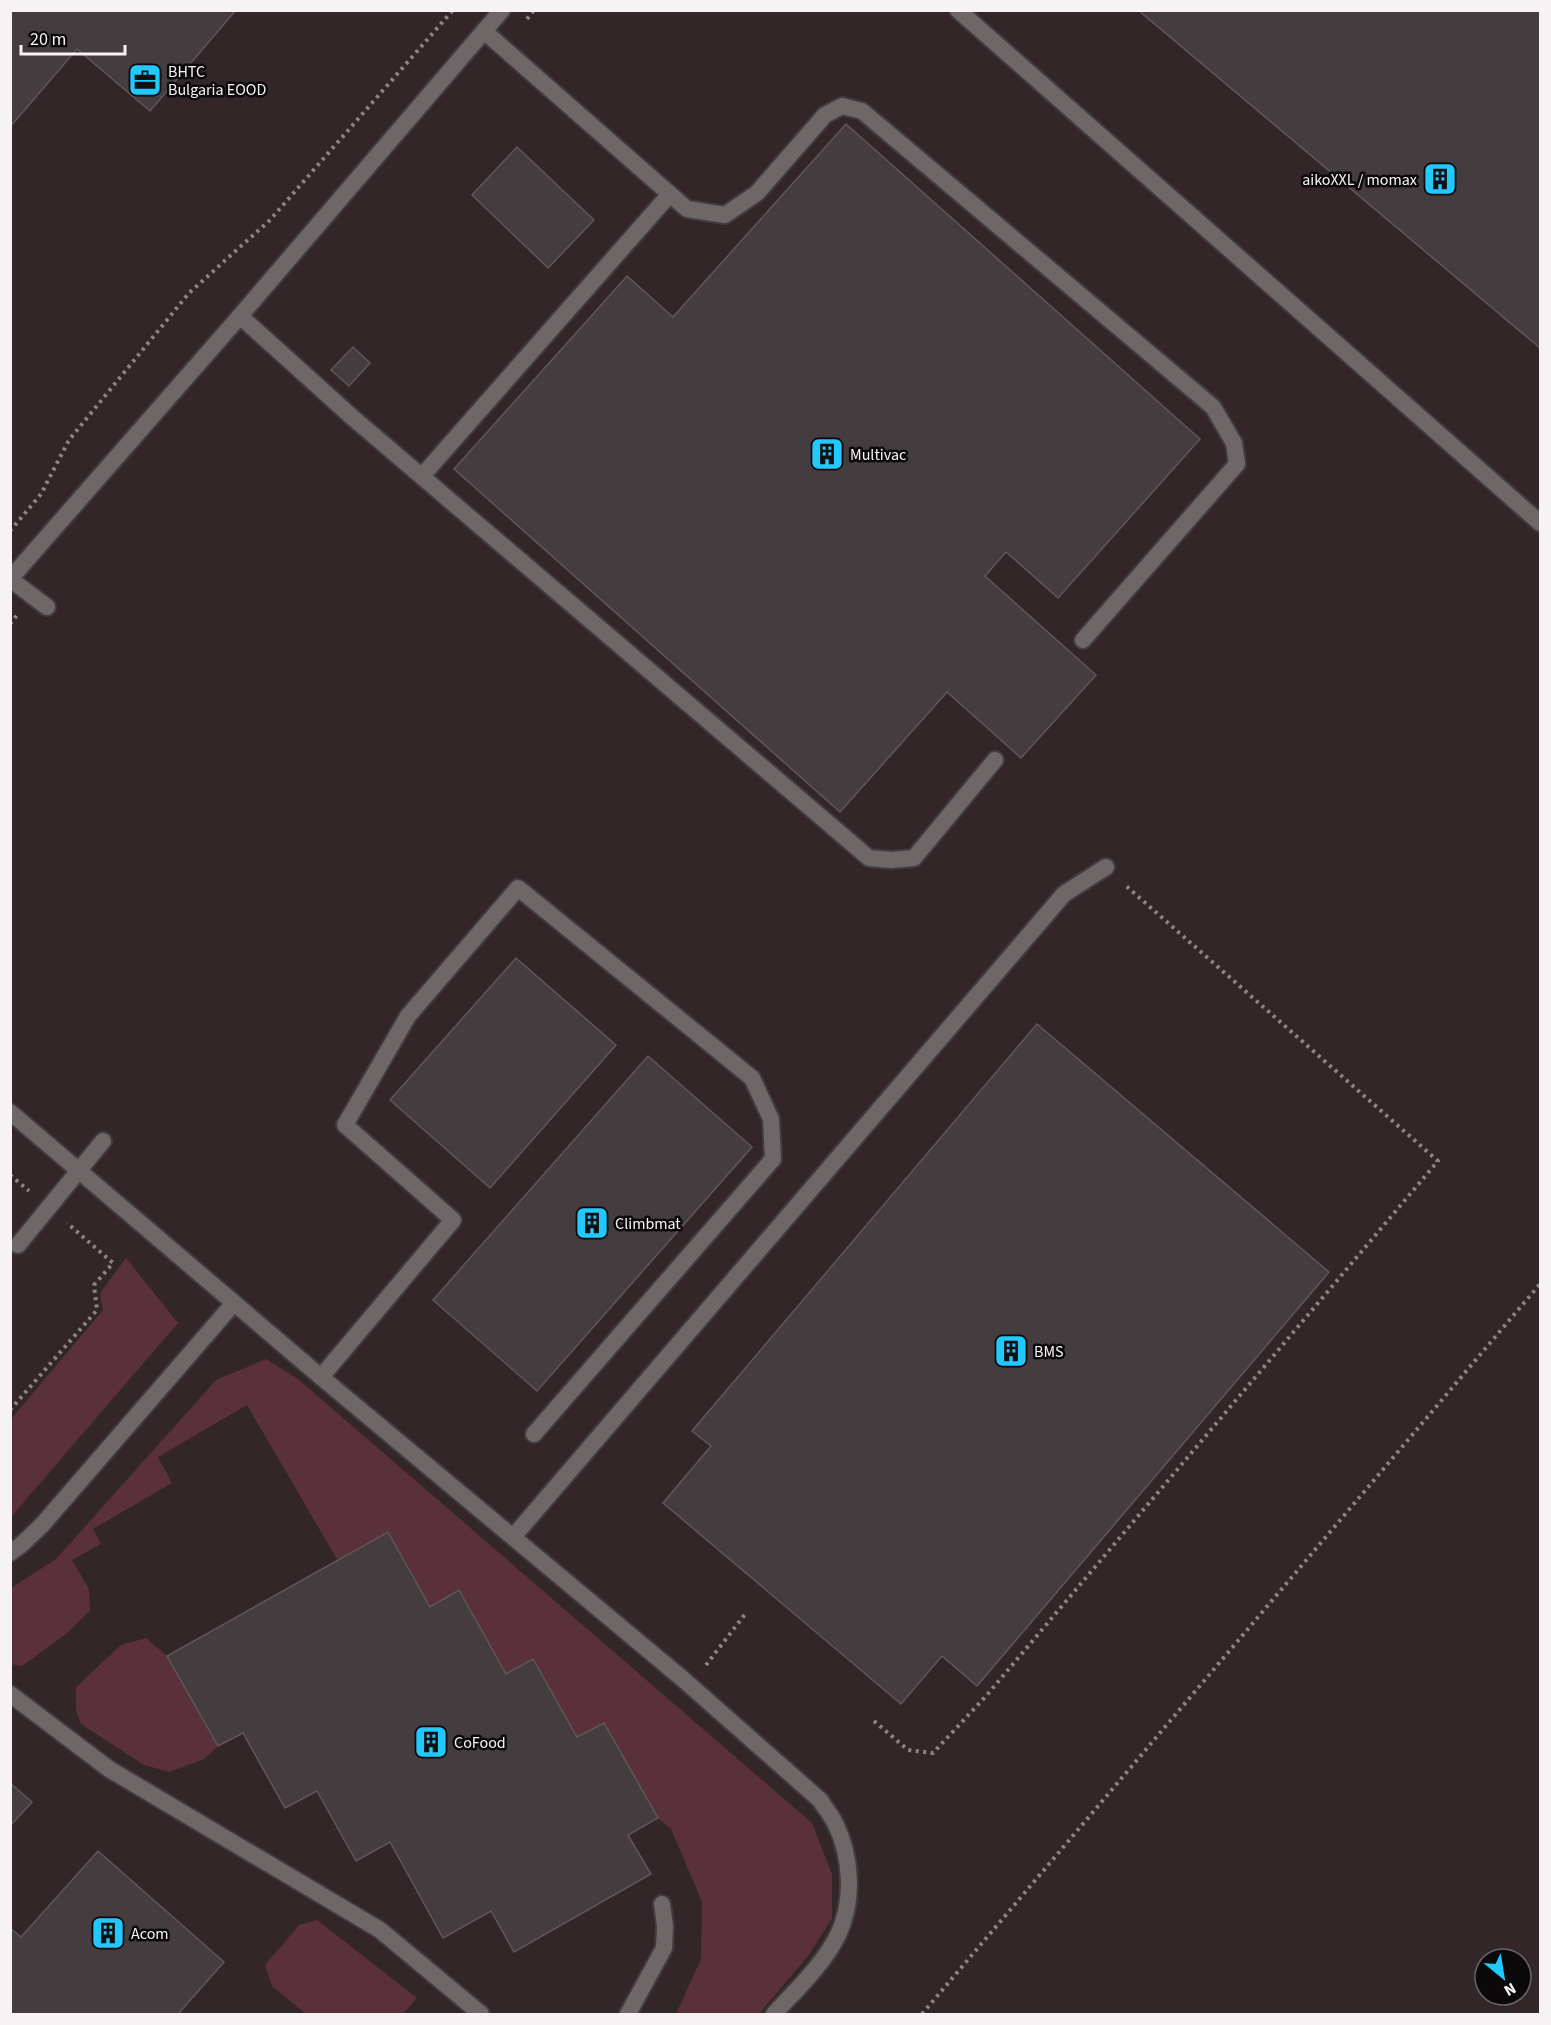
<svg xmlns="http://www.w3.org/2000/svg" width="1551" height="2025" viewBox="0 0 1551 2025" font-family="'Source Sans 3',sans-serif">
	<style>
		.built { fill: #332628; fill-rule: evenodd }
		.green { fill: #5a303a }
		.building { fill: #443c3e; stroke: #5f5758; stroke-width: 1.5 }
		.lines { fill: none; stroke-linecap: round; stroke-linejoin: round }
		.service-casing { stroke: #413c3d; stroke-width: 20 }
		.minor-casing { stroke: #413c3d; stroke-width: 20 }
		.path { stroke: #8c8687; stroke-width: 4; stroke-dasharray: 3 4.5; stroke-linecap: butt }
		.service { stroke: #6f6668; stroke-width: 16 }
		.minor { stroke: #6f6668; stroke-width: 16 }
		.labels { text-anchor: middle; stroke-width: 5; stroke-linejoin: round; paint-order: stroke }
		.poi-label { font-size: 16px; fill: #f7f2f3; stroke: #0c090a; text-anchor: start }
	</style>
	<rect width="100%" height="100%" fill="#261f20"/>
	<path class="built" d="M 11,11 L 1540,11 L 1540,2014 L 11,2014 ZM 1485,1959 L 1521,1959 L 1521,1995 L 1485,1995 Z"/>
	<path class="green" d="M 126,1258 L 178,1323 L 11,1517 L 11,1419 L 103,1310 L 100,1293 Z
		M 266,1359 L 298,1379 L 812,1823 L 832,1874 L 832,1919 L 808,1956 L 759,2014 L 676,2014 L 701,1959 L 702,1902 L 671,1829 L 658,1818 L 604,1723 L 577,1737 L 533,1659 L 506,1674 L 459,1591 L 430,1607 L 388,1533 L 338,1561 L 247,1405 L 158,1457 L 172,1483 L 93,1529 L 101,1544 L 72,1560 L 89,1589 L 90,1611 L 66,1634 L 22,1666 L 11,1664 L 11,1588 L 56,1559 L 216,1380 Z
		M 146,1638 L 167,1656 L 218,1746 L 204,1759 L 169,1772 L 144,1765 L 81,1724 L 76,1711 L 76,1687 L 121,1645 Z
		M 317,1920 L 417,1998 L 403,2014 L 306,2014 L 272,1986 L 265,1965 L 299,1925 Z"/>
	<path class="building" d="M 10,10 L 236,10 L 150,111 L 77,49 L 10,127 Z
		M 1138,10 L 1540,10 L 1540,348 Z
		M 846,124 L 1200,439 L 1058,598 L 1006,552 L 985,576 L 1096,675 L 1021,758 L 947,692 L 840,812 L 454,469 L 627,276 L 673,317 Z
		M 517,147 L 594,220 L 548,268 L 472,195 Z
		M 353,347 L 370,363 L 349,386 L 331,370 Z
		M 516,958 L 616,1045 L 490,1188 L 390,1100 Z
		M 1037,1024 L 1329,1272 L 977,1686 L 942,1656 L 901,1704 L 663,1503 L 711,1446 L 692,1431 Z
		M 648,1056 L 752,1147 L 537,1391 L 433,1300 Z
		M 388,1532 L 430,1607 L 459,1590 L 506,1674 L 533,1659 L 577,1737 L 604,1723 L 658,1818 L 628,1835 L 651,1874 L 514,1952 L 491,1911 L 443,1938 L 390,1842 L 356,1861 L 317,1791 L 285,1808 L 243,1733 L 218,1746 L 167,1656 Z
		M 10,1783 L 32,1802 L 10,1826 Z
		M 98,1851 L 224,1962 L 178,2014 L 10,2014 L 10,1928 L 21,1937 Z"/>
	<g class="lines">
		<g class="service-casing">
			<path id="service" d="M 958,10 L 1540,523
				M 484,31 L 687,209 L 725,215 L 757,193 L 825,115 L 842,106 L 862,111 L 1213,407 L 1234,443 L 1237,464 L 1083,640
				M 240,316 L 352,417 L 869,858 L 891,860 L 914,858 L 995,760
				M 422,476 L 670,194
				M 10,579 L 47,607
				M 18,1245 L 103,1141
				M 321,1377 L 453,1220 L 345,1125 L 408,1016 L 518,888 L 752,1078 L 771,1119 L 773,1159 L 534,1434
				M 513,1537 L 1064,894 L 1106,867
				M 10,1694 L 109,1769 L 380,1930 L 481,2014
				M 628,2014 L 664,1948 L 665,1926 L 662,1904"/>
		</g>
		<g class="minor-casing">
			<path id="minor" d="M 10,579 L 240,316 L 502,10
				M 10,1112 L 321,1377 L 684,1680 L 820,1800 C 825,1808 831,1815 835,1823 C 852,1857 854,1901 838,1935 C 823,1965 796,1990 774,2014
				M 10,1553 L 21,1545 L 42,1525 L 234,1303"/>
		</g>
		<path class="path" d="M 527,19 L 534,10
			M 10,531 L 41,494 L 69,440 L 189,293 L 270,220 L 453,10
			M 10,624 L 17,615
			M 10,1175 L 29,1191
			M 10,1410 L 97,1310 L 94,1285 L 113,1263 L 67,1223
			M 706,1665 L 746,1613
			M 874,1721 L 908,1750 L 933,1753 L 986,1696 L 1438,1161 L 1125,885
			M 922,2014 L 1540,1284"/>
		<use href="#service" class="service"/>
		<use href="#minor" class="minor"/>
	</g>
	<defs>
		<g id="office-square" transform="scale(1.725)"><rect x="-9" y="-9" width="18" height="18" rx="4" fill="#22c9fe" stroke="#0c090a"/><path d="M-6-3h4V-5.5h4V-3h4V5H-6ZM-1-4.5V-3h2v-1.5ZM-6 0V1H6V0Z" fill="#111"/></g>
		<g id="building-square" transform="scale(1.725)"><rect x="-9" y="-9" width="18" height="18" rx="4" fill="#22c9fe" stroke="#0c090a"/><path d="M-4-6H4V6H1V3H-1V6H-4ZM-2.5-4.3h1.7v1.8h-1.7ZM.8-4.3h1.7v1.8H.8ZM-2.5-1h1.7V.8h-1.7ZM.8-1h1.7V.8H.8Z" fill="#111"/></g>
	</defs>
	<g fill-rule="evenodd">
		<use href="#office-square" x="145" y="80"/>
		<use href="#building-square" x="1440" y="179"/>
		<use href="#building-square" x="827" y="454"/>
		<use href="#building-square" x="592" y="1223"/>
		<use href="#building-square" x="1011" y="1351"/>
		<use href="#building-square" x="431" y="1742"/>
		<use href="#building-square" x="108" y="1933"/>
	</g>
	<g class="labels">
		<g class="poi-label">
			<text x="168" y="77">BHTC<tspan x="168" dy="18">Bulgaria EOOD</tspan></text>
			<text x="1417" y="185" text-anchor="end">aikoXXL / momax</text>
			<text x="850" y="460">Multivac</text>
			<text x="615" y="1229">Climbmat</text>
			<text x="1034" y="1357">BMS</text>
			<text x="454" y="1748">CoFood</text>
			<text x="131" y="1939">Acom</text>
		</g>
	</g>
	<rect width="1551" height="2025" fill="none" stroke="#f7f2f3" stroke-width="24"/>
	<g transform="translate(1503 1977) rotate(150)"><circle r="28" fill="#0c090a" stroke="#6a6667" stroke-width="1.5"/>
	<path d="M0-4.5L10 22L0 15L-10 22Z" fill="#22c9fe"/>
	<text y="-9" font-size="16" font-weight="bold" text-anchor="middle" fill="#f7f2f3">N</text>
	</g>
	<path d="M21 45v9h104v-9" fill="none" stroke="#f7f2f3" stroke-width="3"/>
	<text x="30" y="45" font-size="18" fill="#f7f2f3" stroke="#0c090a" stroke-width="4.5" paint-order="stroke">20 m</text>
</svg>
